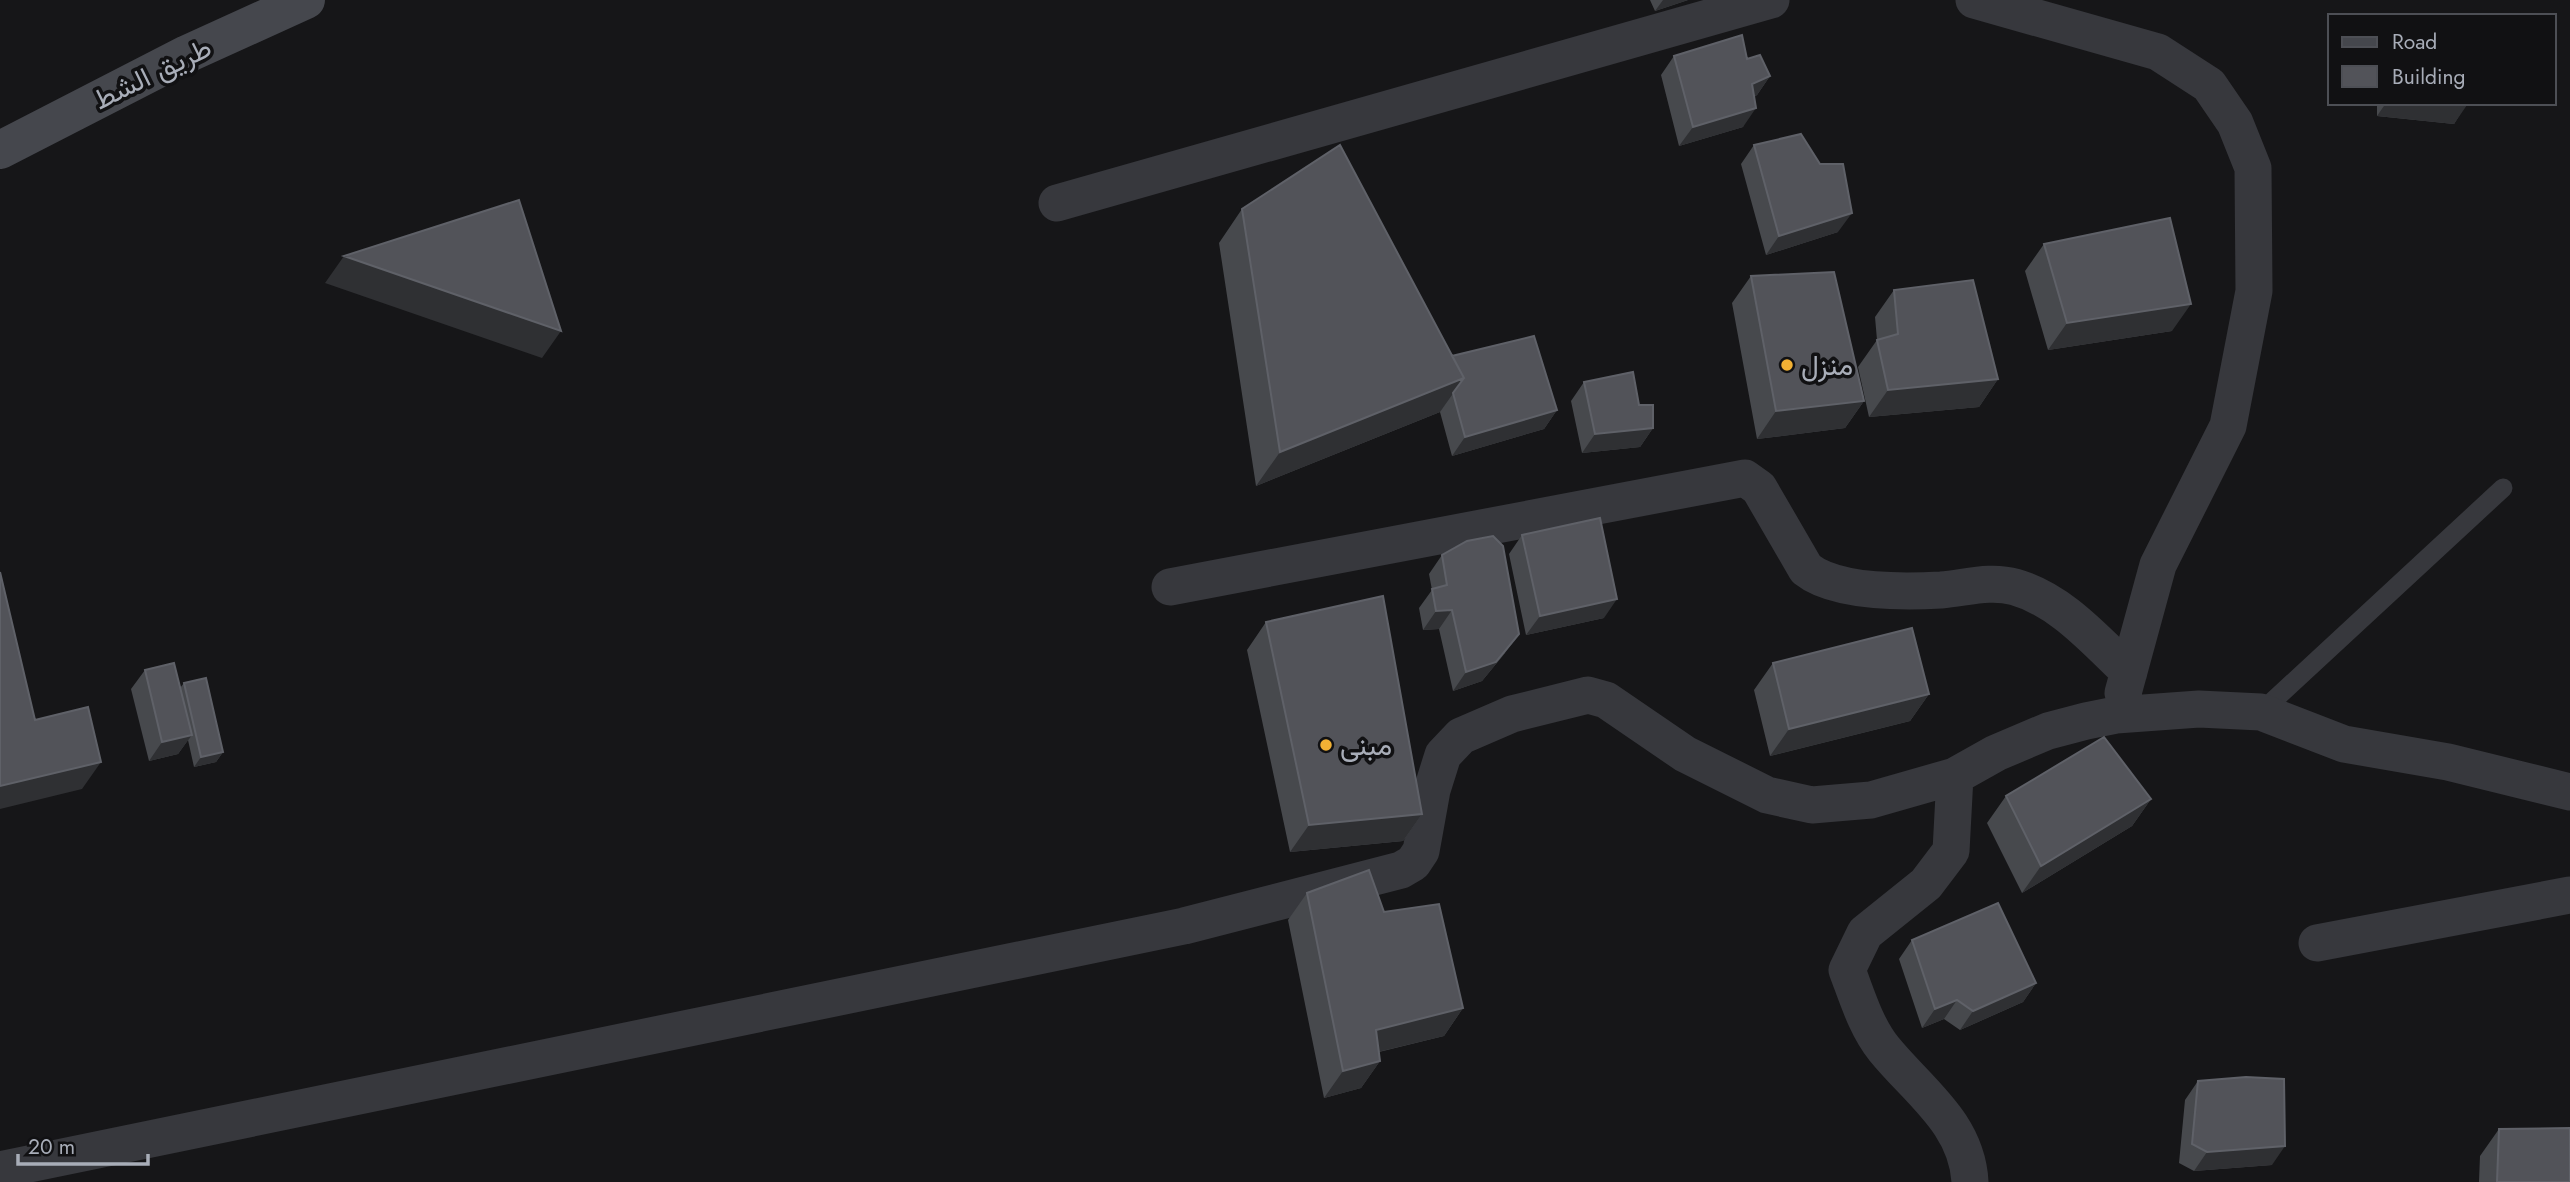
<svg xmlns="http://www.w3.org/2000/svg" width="2570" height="1182" viewBox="0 0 2570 1182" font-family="Jost,Vazirmatn,sans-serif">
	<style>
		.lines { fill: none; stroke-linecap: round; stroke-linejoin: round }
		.lane { stroke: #37383d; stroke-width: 19 }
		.street { stroke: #37383d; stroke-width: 37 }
		.secondary { stroke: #45474d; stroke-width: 38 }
		.wall { fill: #47494d }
		.shaded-wall { fill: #2f3033 }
		.building { fill: #525359; stroke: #5f6168; stroke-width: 2 }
		.poi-dot { fill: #f2b134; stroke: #111113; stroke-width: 2.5 }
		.labels { text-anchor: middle; stroke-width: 7; stroke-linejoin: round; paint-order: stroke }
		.street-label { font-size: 28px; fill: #a8adb8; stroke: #111113 }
		.poi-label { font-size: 28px; fill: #a8adb8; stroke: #111113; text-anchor: start }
	</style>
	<rect width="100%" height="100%" fill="#161618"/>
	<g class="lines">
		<path class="lane" d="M 2261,712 L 2503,488"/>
		<path class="street" d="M 1974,0 L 2158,52 L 2209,85 L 2235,123 L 2253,168 L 2254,291 L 2228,426 L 2158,565 L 2123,693
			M 1057,203 L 1771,0
			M 1170,587 L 1745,478 L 1759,488 L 1806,569 C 1836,593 1903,592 1941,590 C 1966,588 1990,580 2015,587 C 2061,600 2095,640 2129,672
			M 1955,776 L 1951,851 L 1926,884 L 1865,933 L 1847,970 C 1857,996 1866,1027 1884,1049 C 1918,1091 1967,1123 1970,1182
			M 2317,943 L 2570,895
			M 0,1170 L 1184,926 L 1401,870 L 1413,863 L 1421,851 L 1432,790 L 1443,755 L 1461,736 L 1512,714 L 1588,695 L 1606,700 L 1685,754 L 1767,795 L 1812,805 L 1871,800 L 1955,776 L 1996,753 L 2048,731 L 2086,721 L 2116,715 L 2199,709 L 2261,712 L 2344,744 L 2448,762 L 2570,792"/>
		<path class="secondary" d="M 0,150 L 187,54 L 306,0"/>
	</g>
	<path class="wall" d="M 1650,0 L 1688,0 L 1655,11 Z
		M 1674,56 L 1747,59 L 1770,76 L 1757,95 L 1754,97 L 1743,127 L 1679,146 L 1661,75 Z
		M 2377,103 L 2467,103 L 2454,124 L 2377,116 Z
		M 1754,145 L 1838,232 L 1766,255 L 1741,164 Z
		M 1242,209 L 1452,356 L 1557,410 L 1544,429 L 1452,456 L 1440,412 L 1256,486 L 1219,243 Z
		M 2044,244 L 2172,331 L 2048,350 L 2025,271 Z
		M 1751,276 L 1864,401 L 1845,428 L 1757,439 L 1732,303 Z
		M 1894,290 L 1998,379 L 1979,407 L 1869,417 L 1858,367 L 1877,340 L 1875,317 Z
		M 1584,382 L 1639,405 L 1653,428 L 1640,447 L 1582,453 L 1571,401 Z
		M 1522,535 L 1604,618 L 1526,635 L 1509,554 Z
		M 1442,555 L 1505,653 L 1482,681 L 1453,691 L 1439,629 L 1423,630 L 1419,608 L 1432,590 L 1429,574 Z
		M 1266,622 L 1422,814 L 1403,841 L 1290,852 L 1247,650 Z
		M 1773,663 L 1929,694 L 1910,721 L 1770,756 L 1754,690 Z
		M 145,670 L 180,688 L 184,683 L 223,752 L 216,762 L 194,767 L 188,740 L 178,754 L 149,761 L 131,689 Z
		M 2006,796 L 2151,799 L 2132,826 L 2022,893 L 1987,823 Z
		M 1307,893 L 1384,912 L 1463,1008 L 1444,1036 L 1379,1052 L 1380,1061 L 1361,1088 L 1324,1098 L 1288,920 Z
		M 1912,940 L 2036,983 L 2023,1002 L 1960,1030 L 1944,1019 L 1922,1028 L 1899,959 Z
		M 2198,1081 L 2272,1165 L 2194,1171 L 2179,1163 L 2185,1100 Z
		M 2499,1129 L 2570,1182 L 2479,1182 L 2480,1156 Z"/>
	<path class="shaded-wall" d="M 1663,0 L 1688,0 L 1655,11 Z
		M 1770,76 L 1757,95 L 1739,103 L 1752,84 Z
		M 2386,103 L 2449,103 L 2467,105 L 2454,124 L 2377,116 Z
		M 1756,108 L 1743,127 L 1679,146 L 1693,127 Z
		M 1852,213 L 1838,232 L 1766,255 L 1779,236 Z
		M 344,256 L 561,331 L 542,358 L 325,283 Z
		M 2191,304 L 2172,331 L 2048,350 L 2067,323 Z
		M 1464,378 L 1440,412 L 1256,486 L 1280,452 Z
		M 1998,379 L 1979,407 L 1869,417 L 1888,390 Z
		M 1864,401 L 1845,428 L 1757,439 L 1776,411 Z
		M 1557,410 L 1544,429 L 1452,456 L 1465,437 Z
		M 1653,428 L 1640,447 L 1582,453 L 1595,434 Z
		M 1617,599 L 1604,618 L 1526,635 L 1540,616 Z
		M 1452,610 L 1439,629 L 1423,630 L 1436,611 Z
		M 1519,634 L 1505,653 L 1482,681 L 1453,691 L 1466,672 Z
		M 1929,694 L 1910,721 L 1770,756 L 1789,729 Z
		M 192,735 L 178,754 L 149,761 L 162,742 Z
		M 223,752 L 216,762 L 194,767 L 201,757 Z
		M 101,762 L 82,789 L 0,809 L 0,786 Z
		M 2151,799 L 2132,826 L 2022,893 L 2041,866 Z
		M 1422,814 L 1403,841 L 1290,852 L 1309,825 Z
		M 2036,983 L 2023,1002 L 1960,1030 L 1973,1011 Z
		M 1957,1000 L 1944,1019 L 1922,1028 L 1935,1009 Z
		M 1463,1008 L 1444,1036 L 1357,1057 L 1376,1030 Z
		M 1380,1061 L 1361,1088 L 1324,1098 L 1343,1071 Z
		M 2285,1146 L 2272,1165 L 2194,1171 L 2207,1152 Z"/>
	<path class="building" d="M 2389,14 L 2412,16 L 2389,16 Z
		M 1742,35 L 1747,59 L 1760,55 L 1770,76 L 1752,84 L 1756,108 L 1693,127 L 1674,56 Z
		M 2449,103 L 2467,103 L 2467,105 Z
		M 1801,134 L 1820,164 L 1843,164 L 1852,213 L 1779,236 L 1754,145 Z
		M 1340,145 L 1464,378 L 1280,452 L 1242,209 Z
		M 519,200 L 561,331 L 344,256 Z
		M 2170,218 L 2191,304 L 2067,323 L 2044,244 Z
		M 1834,272 L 1864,401 L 1776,411 L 1751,276 Z
		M 1973,280 L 1998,379 L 1888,390 L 1877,340 L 1898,334 L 1894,290 Z
		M 1534,336 L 1557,410 L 1465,437 L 1453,393 L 1464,378 L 1452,356 Z
		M 1633,372 L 1639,405 L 1653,405 L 1653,428 L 1595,434 L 1584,382 Z
		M 1600,518 L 1617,599 L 1540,616 L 1522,535 Z
		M 1493,536 L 1503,546 L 1519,634 L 1496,662 L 1466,672 L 1452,610 L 1436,611 L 1432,589 L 1447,585 L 1442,555 L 1467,541 Z
		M 0,572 L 35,720 L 88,707 L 101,762 L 0,786 Z
		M 1383,596 L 1422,814 L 1309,825 L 1266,622 Z
		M 1912,628 L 1929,694 L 1789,729 L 1773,663 Z
		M 174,663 L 192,735 L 162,742 L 145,670 Z
		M 206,678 L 223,752 L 201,757 L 184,683 Z
		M 2104,737 L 2151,799 L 2041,866 L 2006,796 Z
		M 1369,870 L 1384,912 L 1439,904 L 1463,1008 L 1376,1030 L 1380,1061 L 1343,1071 L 1307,893 Z
		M 1998,903 L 2036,983 L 1973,1011 L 1957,1000 L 1935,1009 L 1912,940 Z
		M 2246,1077 L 2284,1079 L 2285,1146 L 2207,1152 L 2192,1144 L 2198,1081 Z
		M 2570,1128 L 2570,1182 L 2497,1182 L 2499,1129 Z"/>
	<g class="poi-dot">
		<circle cx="1787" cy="365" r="7"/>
		<circle cx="1326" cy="745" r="7"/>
	</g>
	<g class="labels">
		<g class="street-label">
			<text transform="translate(152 73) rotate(-26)" y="10">طريق الشط</text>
		</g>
		<g class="poi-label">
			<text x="1801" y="375">منزل</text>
			<text x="1340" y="755">مبنى</text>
		</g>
	</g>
	<rect x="2328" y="14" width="228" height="91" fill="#111113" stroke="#4d4f55" stroke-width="2"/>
	<rect x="2342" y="37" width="35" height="10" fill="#45474d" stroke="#4d4f55" stroke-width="2"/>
	<text x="2392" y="49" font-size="21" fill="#a8adb8">Road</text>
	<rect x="2342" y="66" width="35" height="21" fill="#525359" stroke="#4d4f55" stroke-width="2"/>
	<text x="2392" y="84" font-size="21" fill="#a8adb8">Building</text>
	<path d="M18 1154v10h130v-10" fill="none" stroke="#a8adb8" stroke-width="3.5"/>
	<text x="28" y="1154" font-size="21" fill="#a8adb8" stroke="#111113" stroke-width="5" paint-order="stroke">20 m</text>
</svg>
